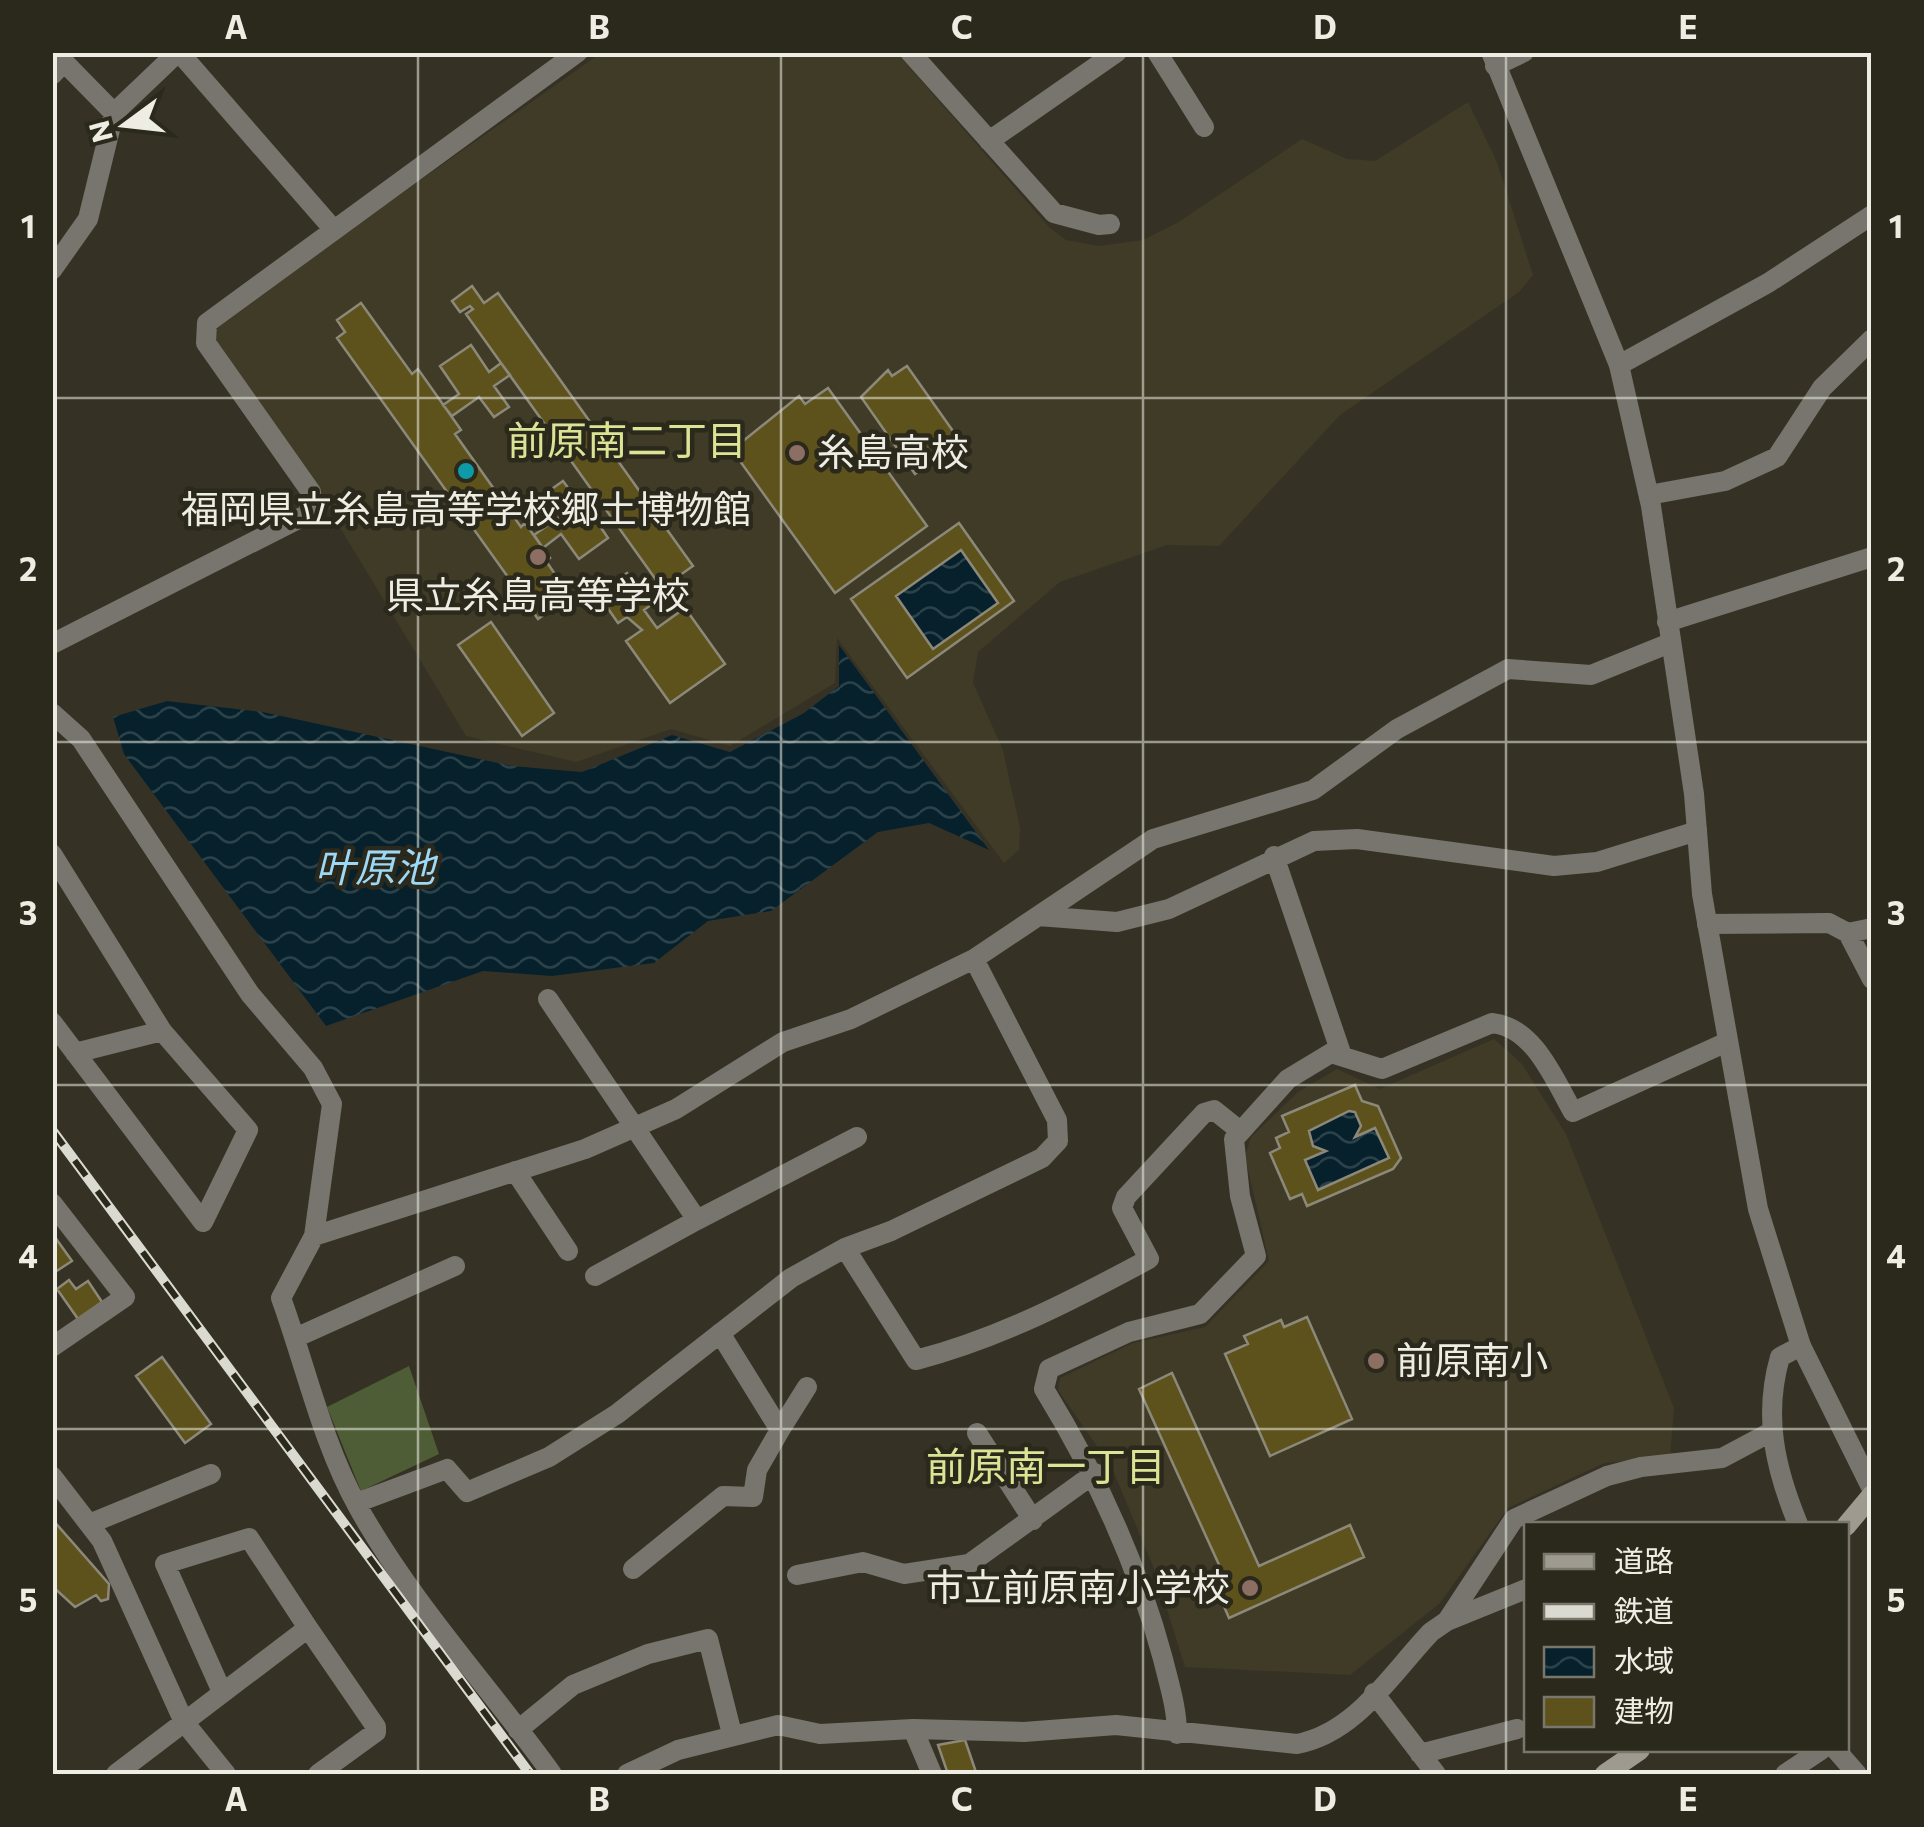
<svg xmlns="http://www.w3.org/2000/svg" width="1924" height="1827" viewBox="0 0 1924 1827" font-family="Commissioner,'Noto Sans JP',sans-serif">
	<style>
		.built { fill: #3f3b27 }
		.green { fill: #4e5d36 }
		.water { fill: url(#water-waves) }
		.building { fill: #5d521b; stroke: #8c897a; stroke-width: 2.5; fill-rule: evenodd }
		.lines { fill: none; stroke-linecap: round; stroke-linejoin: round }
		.minor { stroke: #77756e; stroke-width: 20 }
		.tertiary { stroke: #77756e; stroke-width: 20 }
		.secondary { stroke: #9e9a90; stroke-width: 20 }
		.rail-casing { stroke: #dbdad1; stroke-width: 10 }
		.rail { stroke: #2b281c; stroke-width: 6; stroke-dasharray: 19; stroke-linecap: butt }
		.grid { fill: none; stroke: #eeede4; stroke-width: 2.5; stroke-opacity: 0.55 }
		.education-dot { fill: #8d6e63; stroke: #2b281c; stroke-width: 4 }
		.culture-dot { fill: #0f9aa8; stroke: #2b281c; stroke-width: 4 }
		.labels { text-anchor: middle; stroke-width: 9; stroke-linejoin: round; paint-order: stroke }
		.poi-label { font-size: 38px; fill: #eeede4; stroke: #2b281c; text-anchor: start }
		.neighbourhood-label { font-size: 40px; fill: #dbe395; stroke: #2b281c }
		.water-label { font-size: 40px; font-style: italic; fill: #9cd9f6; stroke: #2b281c }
		.neatline { fill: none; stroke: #eeede4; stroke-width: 4 }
		.grid-label { font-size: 32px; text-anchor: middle; font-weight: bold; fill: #eeede4 }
	</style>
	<defs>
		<pattern id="water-waves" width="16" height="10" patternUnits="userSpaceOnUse" patternTransform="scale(2.5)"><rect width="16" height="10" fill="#07212c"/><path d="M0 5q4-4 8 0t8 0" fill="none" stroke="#2b424a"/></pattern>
	</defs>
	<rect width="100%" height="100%" fill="#353225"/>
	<path class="built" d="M 601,53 L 897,53 L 1049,227 L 1066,240 L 1099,246 L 1143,240 L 1177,223 L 1302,139 L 1347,159 L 1375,161 L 1468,102 L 1497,162 L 1533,275 L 1519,292 L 1340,415 L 1219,546 L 1167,545 L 1060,582 L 978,652 L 973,683 L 1003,750 L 1020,828 L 1019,850 L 1004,863 L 837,638 L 835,683 L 730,746 L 671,729 L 576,762 L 466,736 L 330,511 L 213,341 L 216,324 Z
		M 1494,1039 L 1522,1064 L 1566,1134 L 1674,1408 L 1670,1457 L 1604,1463 L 1508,1508 L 1440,1603 L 1350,1675 L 1185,1667 L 1155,1571 L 1112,1468 L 1058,1390 L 1060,1378 L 1133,1343 L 1205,1327 L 1269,1261 L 1245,1156 L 1251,1137 L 1298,1092 L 1337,1069 L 1380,1089 Z"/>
	<path class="green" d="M 409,1366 L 439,1454 L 361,1491 L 327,1407 Z"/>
	<path class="water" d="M 961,550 L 998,603 L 933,649 L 896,596 Z
		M 839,645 L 989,850 L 929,823 L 878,832 L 771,911 L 708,921 L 654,963 L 552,976 L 483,971 L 326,1026 L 124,754 L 113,717 L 167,701 L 263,712 L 512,766 L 582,772 L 672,735 L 730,752 L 804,713 L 839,686 Z
		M 1349,1111 L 1355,1112 L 1361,1126 L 1375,1128 L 1389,1158 L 1318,1190 L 1305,1160 L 1324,1151 L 1313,1146 L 1309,1131 Z"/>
	<path class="building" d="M 472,286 L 484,303 L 498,293 L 693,566 L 670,582 L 674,588 L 644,610 L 657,628 L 685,608 L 725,664 L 670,703 L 626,641 L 642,630 L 627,617 L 618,623 L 598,594 L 627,573 L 643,596 L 659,584 L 466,314 L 473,309 L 470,306 L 460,312 L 452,301 Z
		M 361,303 L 412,374 L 418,369 L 461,430 L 455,434 L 521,527 L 525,523 L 550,558 L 546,561 L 570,596 L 538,619 L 337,338 L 345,332 L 337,320 Z
		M 471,345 L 489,372 L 501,363 L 510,375 L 494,386 L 509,407 L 494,417 L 479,397 L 452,416 L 443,405 L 459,394 L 440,366 Z
		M 907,366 L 960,441 L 915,474 L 861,397 L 888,370 L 892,376 Z
		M 828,388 L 927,526 L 835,593 L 732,450 L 799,396 L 805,404 Z
		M 563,481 L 580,504 L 595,494 L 603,505 L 591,513 L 608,538 L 579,559 L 561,534 L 543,548 L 534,535 L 562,515 L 546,493 Z
		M 959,523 L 1014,601 L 907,678 L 851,599 ZM 961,550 L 998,603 L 933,649 L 896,596 Z
		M 491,622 L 554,713 L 522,736 L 458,645 Z
		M 1355,1085 L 1362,1101 L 1378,1106 L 1401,1158 L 1393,1169 L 1307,1206 L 1302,1194 L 1290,1199 L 1270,1153 L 1280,1148 L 1276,1138 L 1289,1132 L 1282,1116 ZM 1349,1111 L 1355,1112 L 1361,1126 L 1355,1137 L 1375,1128 L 1389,1158 L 1318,1190 L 1305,1160 L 1326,1151 L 1313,1146 L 1309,1131 Z
		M 52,1233 L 72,1261 L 52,1274 Z
		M 69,1280 L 76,1289 L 88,1281 L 102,1302 L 78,1319 L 57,1289 Z
		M 1307,1317 L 1352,1419 L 1270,1456 L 1225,1354 L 1248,1344 L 1244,1336 L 1281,1320 L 1284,1327 Z
		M 162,1357 L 211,1424 L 185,1443 L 136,1376 Z
		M 1172,1373 L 1259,1566 L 1350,1525 L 1364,1557 L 1229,1618 L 1214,1583 L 1225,1578 L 1139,1389 Z
		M 52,1519 L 109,1584 L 108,1599 L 101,1601 L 96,1595 L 75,1607 L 52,1586 Z
		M 965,1740 L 976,1772 L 948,1774 L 938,1745 Z"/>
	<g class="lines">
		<path class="minor" d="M 179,52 L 334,230
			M 910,52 L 1054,213 L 1099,225 L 1110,224
			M 1157,52 L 1204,127
			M 1495,66 L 1524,52
			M 52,75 L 64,62 L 114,113
			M 989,141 L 1117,52
			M 52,270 L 88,219 L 114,113 L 178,52
			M 1619,365 L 1768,283 L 1872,215
			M 1649,495 L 1725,481 L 1777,457 L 1822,388 L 1872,339
			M 1667,622 L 1872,557
			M 52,644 L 308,514 L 311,492 L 206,343 L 207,323 L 578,52
			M 52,713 L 81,739 L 250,994 L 313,1068 L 332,1104 L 314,1236 L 281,1298 C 306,1367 322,1442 358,1507 C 412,1604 488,1685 552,1774
			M 52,854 L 162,1031 L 248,1130 L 203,1222 L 52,1022
			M 1274,856 L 1341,1053
			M 1038,916 L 1117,922 L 1169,909 L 1314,841 L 1357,839 L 1554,866 L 1597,862 L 1697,831
			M 1707,924 L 1829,923 L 1848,933 L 1872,979
			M 1848,933 L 1872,928
			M 548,999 L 697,1220 L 857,1137
			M 75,1053 L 162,1031
			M 515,1171 L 568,1251
			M 52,1203 L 125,1297 L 52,1347
			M 314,1236 L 585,1149 L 676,1109 L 783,1042 L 851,1019 L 974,959 L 1153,839 L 1313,790 L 1397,729 L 1508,669 L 1591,675 L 1670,643
			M 845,1248 L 916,1360 C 1000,1338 1073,1300 1149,1259 L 1122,1208 L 1126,1197 L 1204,1113 L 1214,1110 L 1239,1130
			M 595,1276 L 697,1220
			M 720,1333 L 780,1430 L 807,1387
			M 295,1338 L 455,1266
			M 977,1433 L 1033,1520
			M 52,1476 L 102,1541 L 184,1722 L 226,1774
			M 356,1503 L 447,1469 L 467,1492 L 549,1457 L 617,1414 L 791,1278 L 845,1248 L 891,1231 L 1042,1158 L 1058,1141 L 1057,1120 L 974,959
			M 89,1524 L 211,1474
			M 1798,1524 C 1775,1468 1763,1416 1780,1357 L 1801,1346
			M 633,1569 L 723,1496 L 753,1497 L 757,1470 L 780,1430
			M 797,1575 L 863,1562 L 904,1574 L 969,1564 L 1095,1473
			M 1447,1621 L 1526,1589
			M 222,1692 L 165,1564 L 249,1538 L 308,1628
			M 1374,1693 L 1436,1774
			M 913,1729 L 932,1774
			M 518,1730 L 573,1685 L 648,1654 L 708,1639 L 732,1734
			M 1177,1734 C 1177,1708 1169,1684 1163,1659 C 1137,1562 1096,1474 1044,1389 L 1049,1369 L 1129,1332 L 1200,1314 L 1256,1256 L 1240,1196 L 1234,1139 L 1288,1079 L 1331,1053 L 1382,1069 L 1492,1023 C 1534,1027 1554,1079 1573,1112 L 1727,1042
			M 1836,1750 L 1857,1774
			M 1420,1754 L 1517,1729
			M 116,1774 L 308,1628 L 376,1727 L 376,1732 L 318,1774
			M 627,1774 L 678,1750 L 778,1725 L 820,1734 L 913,1729 L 1024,1732 L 1116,1725 L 1297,1744 C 1356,1733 1391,1674 1431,1632 L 1447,1621 L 1514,1519 L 1607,1476 L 1641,1467 L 1722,1458 L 1769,1433
			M 1785,1774 L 1821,1750"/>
		<path class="tertiary" d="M 1491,52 L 1619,365 L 1651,506 L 1694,794 L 1702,894 L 1758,1209 L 1801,1346 L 1872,1489"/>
		<path class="secondary" d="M 1846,1526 L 1872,1495
			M 1605,1774 L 1640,1750"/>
		<g class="rail-casing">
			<path id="rail" d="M 52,1130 L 530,1774"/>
		</g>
		<use href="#rail" class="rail"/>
	</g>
	<path class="grid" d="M 418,52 L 418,1774M 781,52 L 781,1774M 1143,52 L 1143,1774M 1506,52 L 1506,1774M 52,398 L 1872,398M 52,742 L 1872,742M 52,1085 L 1872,1085M 52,1429 L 1872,1429"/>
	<g class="education-dot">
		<circle cx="797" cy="453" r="10"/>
		<circle cx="538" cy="557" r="10"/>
		<circle cx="1376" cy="1361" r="10"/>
		<circle cx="1250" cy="1588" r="10"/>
	</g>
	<circle class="culture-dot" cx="466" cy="471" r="10"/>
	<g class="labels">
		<g class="poi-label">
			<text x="817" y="466">糸島高校</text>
			<text x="466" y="523" text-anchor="middle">福岡県立糸島高等学校郷土博物館</text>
			<text x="538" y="609" text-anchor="middle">県立糸島高等学校</text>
			<text x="1396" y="1374">前原南小</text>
			<text x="1230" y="1601" text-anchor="end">市立前原南小学校</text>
		</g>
		<g class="neighbourhood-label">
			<text x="627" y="455">前原南二丁目</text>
			<text x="1046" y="1481">前原南一丁目</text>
		</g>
		<g class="water-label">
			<text x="375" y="882">叶原池</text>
		</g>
	</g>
	<rect width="1924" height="1827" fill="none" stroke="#2b281c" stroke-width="110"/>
	<rect x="1524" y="1522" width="325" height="230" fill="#2b281c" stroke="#79776c" stroke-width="2.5"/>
	<rect x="1544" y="1554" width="50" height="15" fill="#9e9a90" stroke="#79776c" stroke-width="2.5"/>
	<text x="1614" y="1572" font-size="30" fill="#eeede4">道路</text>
	<rect x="1544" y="1604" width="50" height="15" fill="#dbdad1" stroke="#79776c" stroke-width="2.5"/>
	<text x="1614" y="1622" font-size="30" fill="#eeede4">鉄道</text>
	<rect x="1544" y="1647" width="50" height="30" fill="url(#water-waves)" stroke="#79776c" stroke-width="2.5"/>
	<text x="1614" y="1672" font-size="30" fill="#eeede4">水域</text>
	<rect x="1544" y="1697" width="50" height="30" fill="#5d521b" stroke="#79776c" stroke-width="2.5"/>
	<text x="1614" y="1722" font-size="30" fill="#eeede4">建物</text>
	<g transform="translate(125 125) rotate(255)" stroke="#2b281c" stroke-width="8" paint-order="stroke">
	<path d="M0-8L18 38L0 25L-18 38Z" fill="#eeede4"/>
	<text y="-15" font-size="28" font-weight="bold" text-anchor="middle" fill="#eeede4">N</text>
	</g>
	<rect x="55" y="55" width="1814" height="1717" class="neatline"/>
	<g class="grid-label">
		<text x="236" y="39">A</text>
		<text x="599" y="39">B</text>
		<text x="962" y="39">C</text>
		<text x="1325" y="39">D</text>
		<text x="1688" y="39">E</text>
		<text x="28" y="238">1</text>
		<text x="1896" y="238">1</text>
		<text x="28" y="581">2</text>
		<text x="1896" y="581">2</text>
		<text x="28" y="925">3</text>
		<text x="1896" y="925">3</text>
		<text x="28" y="1268">4</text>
		<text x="1896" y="1268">4</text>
		<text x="28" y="1612">5</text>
		<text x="1896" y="1612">5</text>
		<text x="236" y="1811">A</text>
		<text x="599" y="1811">B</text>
		<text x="962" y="1811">C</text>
		<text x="1325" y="1811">D</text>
		<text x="1688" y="1811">E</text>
	</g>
</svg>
